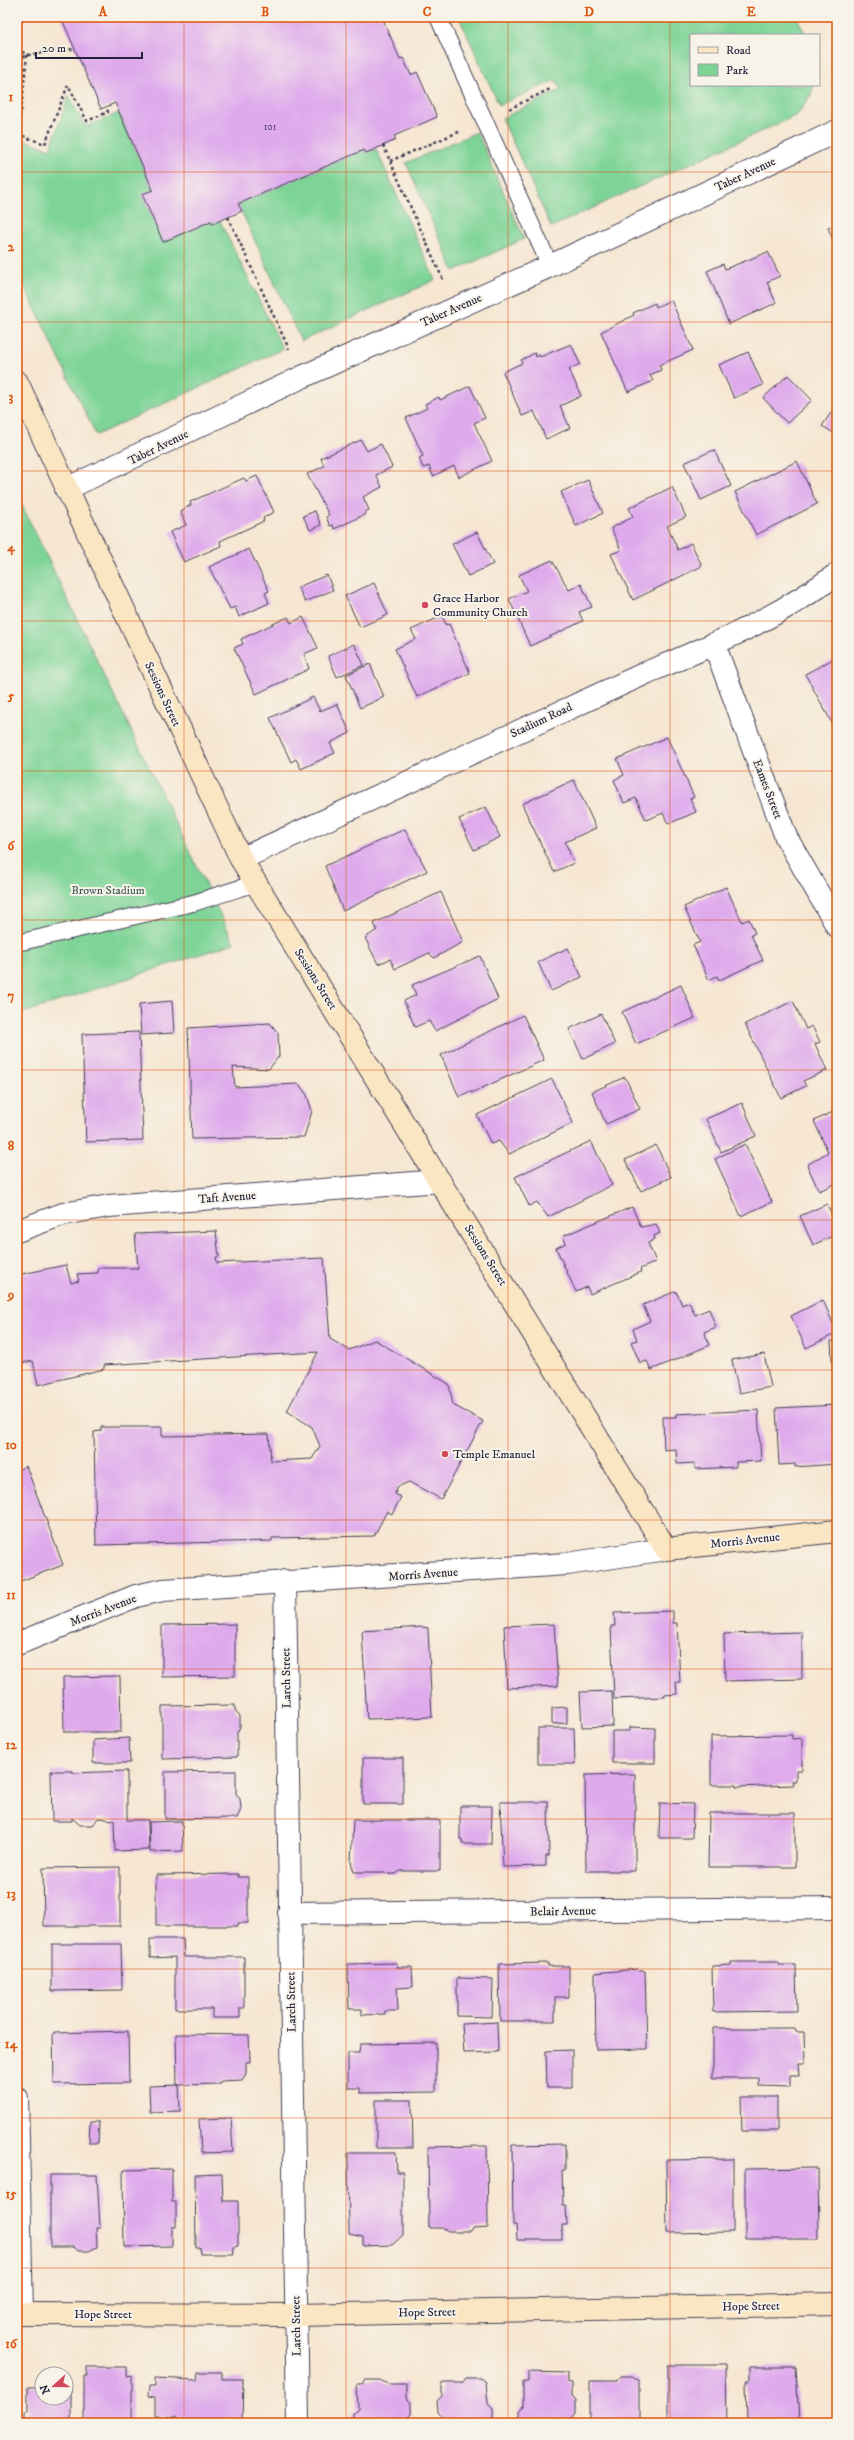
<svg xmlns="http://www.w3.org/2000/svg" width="854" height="2440" viewBox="0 0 854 2440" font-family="'IM FELL DW Pica',serif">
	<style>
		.green { fill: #7ed497; stroke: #507b69 }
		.building { fill: #dfaaec }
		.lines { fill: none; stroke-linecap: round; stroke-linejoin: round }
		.lane-casing { stroke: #423f52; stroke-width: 18 }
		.street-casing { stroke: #423f52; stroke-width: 24 }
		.secondary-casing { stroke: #423f52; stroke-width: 24 }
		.path { stroke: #423f52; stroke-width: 2.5; stroke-dasharray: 3 3; stroke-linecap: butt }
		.lane { stroke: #fff; stroke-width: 16 }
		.street { stroke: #fff; stroke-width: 22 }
		.secondary { stroke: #fbe6c4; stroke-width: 22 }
		.grid { fill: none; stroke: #de560e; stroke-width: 1; stroke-opacity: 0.55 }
		.poi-dot { fill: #d1495b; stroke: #f7f3e8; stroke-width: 1.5 }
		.labels { text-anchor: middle; stroke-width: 4; stroke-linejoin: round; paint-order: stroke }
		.number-label { font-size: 10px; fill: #514467 }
		.street-label { font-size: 12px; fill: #22223b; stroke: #f7f3e8 }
		.poi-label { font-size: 12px; fill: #22223b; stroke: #f7f3e8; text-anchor: start }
		.park-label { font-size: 12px; fill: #3e5757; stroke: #f7f3e8 }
		.neatline { fill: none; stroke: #de560e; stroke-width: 1.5 }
		.grid-label { font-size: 13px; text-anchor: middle; font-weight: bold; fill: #de560e }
	</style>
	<rect width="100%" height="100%" fill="#f7f3e8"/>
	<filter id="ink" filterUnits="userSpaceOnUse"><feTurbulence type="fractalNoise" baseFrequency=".025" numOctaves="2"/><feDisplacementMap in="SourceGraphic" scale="8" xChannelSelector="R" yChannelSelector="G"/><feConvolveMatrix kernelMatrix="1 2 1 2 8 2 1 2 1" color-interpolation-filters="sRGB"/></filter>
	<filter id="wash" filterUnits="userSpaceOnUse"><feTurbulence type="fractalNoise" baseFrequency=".012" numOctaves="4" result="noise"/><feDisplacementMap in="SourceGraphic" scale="16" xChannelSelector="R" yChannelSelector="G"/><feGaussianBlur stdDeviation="0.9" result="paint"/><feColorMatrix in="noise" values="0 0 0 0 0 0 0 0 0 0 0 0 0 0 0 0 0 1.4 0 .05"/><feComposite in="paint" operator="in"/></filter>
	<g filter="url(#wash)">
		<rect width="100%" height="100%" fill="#f6e6d2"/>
		<path class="green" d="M 459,17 L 797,17 L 806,35 L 691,35 L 691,85 L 814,85 L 811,95 L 797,115 L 551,227 L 502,118 L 561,90 L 556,80 L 499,105 Z
			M 69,96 L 85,127 L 119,113 L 153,190 L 142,195 L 163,242 L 211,221 L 212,224 L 220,221 L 283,349 L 96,435 L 17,271 L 17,151 L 21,139 L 50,149 Z
			M 477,132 L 524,239 L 454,271 L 406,163 Z
			M 376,149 L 435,280 L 301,341 L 238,204 L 364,150 L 366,153 Z
			M 17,495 L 234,943 L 17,1015 Z"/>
		<g id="blocks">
			<path class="building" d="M 61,17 L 382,17 L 400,59 L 403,58 L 411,75 L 417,72 L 437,117 L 394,136 L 396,140 L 366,153 L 364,150 L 238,204 L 242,211 L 212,224 L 211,221 L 163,242 L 142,194 L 153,190 L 115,103 L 101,109 Z
				M 837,224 L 837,249 L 828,228 Z
				M 768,252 L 780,276 L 767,282 L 776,303 L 729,324 L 707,271 L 723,264 L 725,269 Z
				M 671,300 L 693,350 L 659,365 L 661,370 L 650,375 L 653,381 L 628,392 L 601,332 L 634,315 L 633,313 L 655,303 L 656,307 Z
				M 571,344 L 580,364 L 569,369 L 581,396 L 560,406 L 570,428 L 546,439 L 534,411 L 522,416 L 503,372 L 522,363 L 521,360 L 535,353 L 536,357 L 539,355 L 540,357 Z
				M 748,352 L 763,385 L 734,398 L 719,365 Z
				M 788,375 L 812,400 L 787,423 L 763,398 Z
				M 470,386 L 485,418 L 474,423 L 492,461 L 459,477 L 454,466 L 433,476 L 429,466 L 423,468 L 419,458 L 423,456 L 406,418 L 427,408 L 425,404 L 439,397 L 440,400 Z
				M 837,404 L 837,435 L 822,426 Z
				M 361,440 L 367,451 L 381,444 L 392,467 L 376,475 L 382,487 L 363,497 L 369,510 L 365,512 L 366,514 L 334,529 L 333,525 L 330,526 L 326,517 L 329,515 L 307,474 L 324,466 L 321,458 Z
				M 714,450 L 731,486 L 701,500 L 684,463 Z
				M 797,461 L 817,504 L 756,535 L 735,492 Z
				M 257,476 L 274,512 L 263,518 L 264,521 L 220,541 L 221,546 L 184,562 L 170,532 L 186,525 L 180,511 L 191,505 L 190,502 L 244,478 L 246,481 Z
				M 588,480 L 603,513 L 576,526 L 561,492 Z
				M 672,487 L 686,517 L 667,526 L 678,550 L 691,543 L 702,566 L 633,600 L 611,554 L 621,550 L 611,528 L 633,517 L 629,508 Z
				M 315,511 L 321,525 L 310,530 L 303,516 Z
				M 477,532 L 493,564 L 468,576 L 452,544 Z
				M 249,549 L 269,591 L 265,593 L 269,603 L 239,617 L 235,607 L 230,609 L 209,567 Z
				M 552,560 L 569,590 L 581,584 L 592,607 L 579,612 L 583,621 L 530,646 L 509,599 L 527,591 L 519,575 Z
				M 327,575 L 333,590 L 305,602 L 298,587 Z
				M 374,583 L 388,615 L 360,627 L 345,596 Z
				M 442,616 L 446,625 L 449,624 L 470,673 L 417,697 L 395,649 L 416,639 L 411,630 Z
				M 288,617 L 291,623 L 303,617 L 318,648 L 304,654 L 309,669 L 256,694 L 234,648 L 243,644 L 241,639 Z
				M 354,644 L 364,665 L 337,677 L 328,656 Z
				M 837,657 L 837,721 L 832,723 L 805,674 Z
				M 370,664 L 384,697 L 360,708 L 346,675 Z
				M 313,697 L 320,711 L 337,704 L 350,733 L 330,743 L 335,753 L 301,769 L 296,759 L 291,762 L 270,718 Z
				M 667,737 L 694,797 L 690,799 L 696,812 L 668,824 L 663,813 L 646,820 L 636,798 L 624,803 L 614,780 L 624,775 L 617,759 Z
				M 574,780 L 596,828 L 565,842 L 574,863 L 554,872 L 522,804 Z
				M 486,807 L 500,837 L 474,850 L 459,819 Z
				M 405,829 L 427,871 L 343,911 L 325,866 Z
				M 726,887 L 742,922 L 749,919 L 755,933 L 751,935 L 763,960 L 719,980 L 717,976 L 709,980 L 693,945 L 700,942 L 684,907 Z
				M 441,892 L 463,942 L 434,958 L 429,953 L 395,969 L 390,959 L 378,964 L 365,938 L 377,930 L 374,923 Z
				M 568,948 L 582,977 L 551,991 L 538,962 Z
				M 480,956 L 498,999 L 435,1031 L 429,1021 L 415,1027 L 404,1001 L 416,995 L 412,985 Z
				M 681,985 L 695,1018 L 636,1044 L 622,1012 Z
				M 172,1001 L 174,1033 L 141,1035 L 139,1004 Z
				M 793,1001 L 806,1029 L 812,1026 L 820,1042 L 815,1044 L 827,1070 L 803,1081 L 806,1086 L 781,1098 L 745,1024 Z
				M 601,1014 L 615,1044 L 583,1059 L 569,1029 Z
				M 523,1015 L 544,1060 L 471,1093 L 470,1091 L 459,1097 L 441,1055 Z
				M 270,1023 L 278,1033 L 279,1056 L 269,1069 L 233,1067 L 235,1087 L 299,1084 L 307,1095 L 312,1111 L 304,1137 L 192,1139 L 188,1028 Z
				M 139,1032 L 143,1140 L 86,1142 L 82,1034 Z
				M 625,1077 L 640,1109 L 606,1124 L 592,1092 Z
				M 552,1079 L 573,1123 L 509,1154 L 499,1141 L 491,1144 L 477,1115 Z
				M 742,1103 L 756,1136 L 721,1152 L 706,1119 Z
				M 837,1110 L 837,1183 L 819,1191 L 807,1165 L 828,1152 L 814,1121 Z
				M 591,1141 L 612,1185 L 548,1217 L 537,1202 L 529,1206 L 515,1177 Z
				M 745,1144 L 772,1202 L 741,1216 L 715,1159 Z
				M 656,1145 L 671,1177 L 641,1191 L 625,1160 Z
				M 827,1204 L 837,1226 L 837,1234 L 813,1245 L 800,1216 Z
				M 632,1207 L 641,1227 L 656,1224 L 660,1233 L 654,1236 L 655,1239 L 648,1243 L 656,1262 L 640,1269 L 641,1272 L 590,1294 L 587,1287 L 576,1292 L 556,1248 L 566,1243 L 563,1236 Z
				M 216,1231 L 219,1257 L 216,1257 L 217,1263 L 324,1258 L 330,1339 L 349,1350 L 375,1340 L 449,1384 L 453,1405 L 483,1421 L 441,1499 L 409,1482 L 397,1487 L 395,1494 L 401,1497 L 392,1514 L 387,1511 L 374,1536 L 272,1538 L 272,1541 L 96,1545 L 94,1432 L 101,1431 L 101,1427 L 162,1427 L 162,1436 L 269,1434 L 271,1461 L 312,1459 L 320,1446 L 312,1427 L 287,1411 L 318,1352 L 104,1365 L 104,1369 L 38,1385 L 33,1361 L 17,1364 L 17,1275 L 66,1265 L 71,1283 L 79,1281 L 77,1274 L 98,1273 L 98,1268 L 138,1268 L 135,1234 Z
				M 676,1291 L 682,1305 L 689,1302 L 695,1315 L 709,1309 L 716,1327 L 704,1332 L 710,1345 L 651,1370 L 647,1361 L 640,1363 L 631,1342 L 637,1340 L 633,1329 L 650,1321 L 643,1305 Z
				M 823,1300 L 837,1333 L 806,1348 L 791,1316 Z
				M 831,1341 L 837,1341 L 837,1376 L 833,1376 Z
				M 764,1354 L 771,1387 L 739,1393 L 732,1360 Z
				M 837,1405 L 837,1464 L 795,1467 L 795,1464 L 779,1465 L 776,1408 Z
				M 758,1410 L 761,1461 L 736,1462 L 736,1467 L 695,1469 L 695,1463 L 677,1464 L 676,1449 L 664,1450 L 663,1417 L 676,1417 L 676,1414 Z
				M 26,1466 L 63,1565 L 18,1582 L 17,1470 Z
				M 673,1611 L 673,1623 L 677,1623 L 680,1682 L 676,1682 L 677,1694 L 664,1695 L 665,1697 L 614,1699 L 611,1626 L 615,1626 L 614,1613 Z
				M 235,1624 L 235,1676 L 162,1677 L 162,1625 Z
				M 554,1624 L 558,1686 L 507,1688 L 504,1626 Z
				M 422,1627 L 428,1628 L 432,1717 L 367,1719 L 362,1631 Z
				M 802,1632 L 802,1679 L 725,1681 L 724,1634 Z
				M 120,1676 L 121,1732 L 64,1732 L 63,1677 Z
				M 612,1691 L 613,1726 L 582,1727 L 580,1692 Z
				M 235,1705 L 235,1710 L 240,1716 L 240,1727 L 237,1732 L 237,1757 L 162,1759 L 162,1706 Z
				M 567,1707 L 567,1723 L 552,1724 L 552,1708 Z
				M 630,1727 L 655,1728 L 655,1763 L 612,1763 L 612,1731 L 630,1731 Z
				M 538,1728 L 574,1728 L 575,1764 L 538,1764 Z
				M 792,1735 L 792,1739 L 802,1738 L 802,1770 L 796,1770 L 796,1781 L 792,1781 L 793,1785 L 736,1787 L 736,1785 L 711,1785 L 711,1736 Z
				M 129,1738 L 130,1763 L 93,1763 L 93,1740 Z
				M 363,1758 L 403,1758 L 403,1804 L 363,1804 Z
				M 51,1771 L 73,1771 L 73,1773 L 127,1771 L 127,1820 L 148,1820 L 149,1850 L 115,1851 L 114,1820 L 98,1818 L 93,1825 L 80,1825 L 72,1818 L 72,1821 L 52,1821 Z
				M 236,1771 L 236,1794 L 240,1799 L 241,1809 L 237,1818 L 165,1819 L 165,1772 Z
				M 635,1774 L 635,1871 L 586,1871 L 585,1775 Z
				M 500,1802 L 548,1802 L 549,1856 L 546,1856 L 546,1866 L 503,1867 Z
				M 660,1803 L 693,1804 L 692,1838 L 659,1838 Z
				M 460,1806 L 492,1806 L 491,1844 L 462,1844 L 462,1839 L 460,1839 Z
				M 709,1813 L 795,1813 L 795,1867 L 708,1867 Z
				M 353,1820 L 440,1820 L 440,1871 L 400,1871 L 396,1874 L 387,1874 L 385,1872 L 354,1872 L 351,1862 Z
				M 182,1821 L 183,1851 L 150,1852 L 149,1822 Z
				M 120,1867 L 120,1926 L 44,1926 L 43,1868 Z
				M 238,1874 L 238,1877 L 248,1877 L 248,1923 L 238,1923 L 238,1926 L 156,1926 L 156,1875 Z
				M 150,1939 L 183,1939 L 184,1957 L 244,1957 L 244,2008 L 240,2008 L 240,2018 L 212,2018 L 212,2009 L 175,2009 L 175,1957 L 150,1958 Z
				M 52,1944 L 121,1944 L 122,1990 L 52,1991 Z
				M 731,1962 L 778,1962 L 778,1965 L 796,1965 L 797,2011 L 713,2012 L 712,1966 L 731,1965 Z
				M 397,1963 L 397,1967 L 412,1967 L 413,1987 L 397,1988 L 398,2011 L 385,2011 L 385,2014 L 362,2015 L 362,2009 L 349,2009 L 348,1964 Z
				M 548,1963 L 548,1966 L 569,1966 L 569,1997 L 555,1997 L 555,2021 L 500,2021 L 499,1964 Z
				M 637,1969 L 639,1971 L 645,1971 L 647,2049 L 596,2050 L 595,1973 Z
				M 457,1978 L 493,1979 L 492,2017 L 457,2016 Z
				M 497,2022 L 498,2052 L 464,2053 L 462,2024 Z
				M 713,2028 L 795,2028 L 796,2032 L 804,2032 L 805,2063 L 799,2063 L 800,2075 L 790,2075 L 790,2087 L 759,2086 L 759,2078 L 713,2078 Z
				M 128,2031 L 129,2083 L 54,2084 L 53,2033 Z
				M 176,2034 L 249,2035 L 250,2062 L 246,2062 L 246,2074 L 242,2080 L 221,2081 L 221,2084 L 177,2085 Z
				M 436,2043 L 436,2092 L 360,2093 L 360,2088 L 348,2088 L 348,2053 L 359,2053 L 360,2044 Z
				M 572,2050 L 572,2088 L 547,2088 L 546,2051 Z
				M 179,2085 L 180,2111 L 150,2112 L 149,2086 Z
				M 741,2097 L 777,2097 L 777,2131 L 742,2131 Z
				M 376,2100 L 412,2100 L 413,2148 L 376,2148 Z
				M 231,2118 L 233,2152 L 201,2153 L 199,2119 Z
				M 90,2122 L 99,2122 L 98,2143 L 89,2143 Z
				M 565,2144 L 565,2170 L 562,2170 L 563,2206 L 566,2206 L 567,2225 L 562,2225 L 562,2240 L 517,2240 L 516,2225 L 513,2225 L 512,2145 Z
				M 487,2146 L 488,2227 L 473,2228 L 471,2231 L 448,2231 L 444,2228 L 429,2228 L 428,2147 Z
				M 348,2153 L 396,2153 L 397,2172 L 403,2172 L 403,2235 L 392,2245 L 363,2246 L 363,2237 L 349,2234 Z
				M 733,2159 L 733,2232 L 667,2233 L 666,2160 Z
				M 818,2168 L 819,2239 L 745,2239 L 745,2169 Z
				M 172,2169 L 172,2202 L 176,2202 L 176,2227 L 172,2227 L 172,2246 L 124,2247 L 123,2170 Z
				M 222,2174 L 223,2201 L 238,2201 L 238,2246 L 233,2247 L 234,2254 L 201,2254 L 200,2248 L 196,2248 L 195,2175 Z
				M 50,2175 L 97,2175 L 100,2228 L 96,2228 L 97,2247 L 89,2251 L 78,2251 L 74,2247 L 50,2247 Z
				M 668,2365 L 726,2365 L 727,2423 L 668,2423 Z
				M 87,2367 L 127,2367 L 127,2376 L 132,2375 L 132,2423 L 84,2423 L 84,2376 L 87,2376 Z
				M 749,2367 L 796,2367 L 799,2423 L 747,2423 L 746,2381 L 749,2381 Z
				M 198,2372 L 222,2372 L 222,2379 L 243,2379 L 242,2423 L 177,2423 L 177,2417 L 155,2416 L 155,2397 L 148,2396 L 149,2386 L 155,2386 L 155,2378 L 197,2380 Z
				M 528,2372 L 567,2373 L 567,2382 L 572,2383 L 572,2396 L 576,2400 L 576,2413 L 573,2417 L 573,2423 L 519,2423 L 519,2411 L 523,2406 L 523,2382 L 528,2382 Z
				M 620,2376 L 632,2376 L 639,2380 L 639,2423 L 590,2423 L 590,2381 L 617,2381 Z
				M 466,2378 L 481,2378 L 486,2382 L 488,2403 L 493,2408 L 493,2420 L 490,2423 L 442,2423 L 442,2417 L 438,2412 L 437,2401 L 442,2396 L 442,2383 L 462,2383 Z
				M 66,2380 L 71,2387 L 71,2423 L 24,2423 L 24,2412 L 28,2411 L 28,2387 L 42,2387 L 42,2398 L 66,2398 Z
				M 365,2380 L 380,2380 L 388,2384 L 407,2384 L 407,2398 L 411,2403 L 411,2414 L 407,2418 L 407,2423 L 353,2423 L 353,2413 L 358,2409 L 357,2384 L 362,2384 Z"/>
		</g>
	</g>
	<g filter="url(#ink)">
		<use href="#blocks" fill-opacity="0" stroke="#423f52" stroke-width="1"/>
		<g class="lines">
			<g class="lane-casing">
				<path id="lane" d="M 438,17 L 550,266
					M 17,943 L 193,903 L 256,883"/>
			</g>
			<g class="street-casing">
				<path id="street" d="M 66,489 L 302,377 L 550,266 L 837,131
					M 714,644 L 786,837 L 837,926
					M 241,859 L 648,672 C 714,645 779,617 837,574
					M 17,1231 L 63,1214 L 109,1206 L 440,1181
					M 285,1581 L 298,2423
					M 17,1644 L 136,1596 L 163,1590 L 567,1564 L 666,1549
					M 289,1913 L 837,1908
					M 17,2098 L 22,2314"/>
			</g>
			<g class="secondary-casing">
				<path id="secondary" d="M 17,382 L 241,859 L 666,1549 L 837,1531
					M 17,2314 L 296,2315 L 837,2304"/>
			</g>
			<path class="path" d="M 17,48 L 27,55 L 21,113 L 17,123
				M 17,60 L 27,55 L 74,49
				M 509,109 L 550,89
				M 17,134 L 45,144 L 68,85 L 87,121 L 108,112 L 106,107
				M 383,145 L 444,282
				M 390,161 L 461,131
				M 228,217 L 289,349"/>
			<use href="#lane" class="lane"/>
			<use href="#street" class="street"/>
			<use href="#secondary" class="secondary"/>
		</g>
	</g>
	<path class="grid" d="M 184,17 L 184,2423M 346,17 L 346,2423M 508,17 L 508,2423M 670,17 L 670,2423M 17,172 L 837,172M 17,322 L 837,322M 17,471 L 837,471M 17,621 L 837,621M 17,771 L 837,771M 17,920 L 837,920M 17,1070 L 837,1070M 17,1220 L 837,1220M 17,1370 L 837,1370M 17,1520 L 837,1520M 17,1669 L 837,1669M 17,1819 L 837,1819M 17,1969 L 837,1969M 17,2118 L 837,2118M 17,2268 L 837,2268"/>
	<g class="poi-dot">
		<circle cx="425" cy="605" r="4"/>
		<circle cx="445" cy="1454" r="4"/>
	</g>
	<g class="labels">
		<g class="number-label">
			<text x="270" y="130">101</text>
		</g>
		<g class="street-label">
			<text transform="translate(745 174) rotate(-25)" y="4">Taber Avenue</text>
			<text transform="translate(451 310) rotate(-24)" y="4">Taber Avenue</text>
			<text transform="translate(158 447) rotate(-26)" y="4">Taber Avenue</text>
			<text transform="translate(163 694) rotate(65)" y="4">Sessions Street</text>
			<text transform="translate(541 720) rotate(-25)" y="4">Stadium Road</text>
			<text transform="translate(768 789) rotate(69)" y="4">Eames Street</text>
			<text transform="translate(316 979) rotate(58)" y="4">Sessions Street</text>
			<text transform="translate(227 1197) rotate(-4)" y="4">Taft Avenue</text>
			<text transform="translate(486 1255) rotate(58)" y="4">Sessions Street</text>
			<text transform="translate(745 1540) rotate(-6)" y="4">Morris Avenue</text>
			<text transform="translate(423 1574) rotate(-4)" y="4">Morris Avenue</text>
			<text transform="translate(103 1610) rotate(-21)" y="4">Morris Avenue</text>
			<text transform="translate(286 1678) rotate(-91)" y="4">Larch Street</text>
			<text transform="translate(563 1911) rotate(-1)" y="4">Belair Avenue</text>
			<text transform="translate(291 2002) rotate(-91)" y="4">Larch Street</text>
			<text transform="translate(751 2306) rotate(-1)" y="4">Hope Street</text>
			<text transform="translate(427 2312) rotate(-1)" y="4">Hope Street</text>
			<text x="103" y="2318">Hope Street</text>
			<text transform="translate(296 2326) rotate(-91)" y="4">Larch Street</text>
		</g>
		<g class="poi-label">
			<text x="433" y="602">Grace Harbor<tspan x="433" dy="14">Community Church</tspan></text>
			<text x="453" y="1458">Temple Emanuel</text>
		</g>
		<g class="park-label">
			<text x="108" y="894">Brown Stadium</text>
		</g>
	</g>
	<rect width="854" height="2440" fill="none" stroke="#f7f3e8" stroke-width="44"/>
	<rect x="690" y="34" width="130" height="52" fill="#f7f3e8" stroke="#a29fa3"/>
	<rect x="698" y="47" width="20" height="6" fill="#fbe6c4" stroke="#a29fa3"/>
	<text x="726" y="54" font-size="12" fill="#22223b">Road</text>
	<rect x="698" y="64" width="20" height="12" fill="#7ed497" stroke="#a29fa3"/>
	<text x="726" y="74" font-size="12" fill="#22223b">Park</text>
	<g transform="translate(54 2386) rotate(249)"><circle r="19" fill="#f7f3e8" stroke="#a29fa3"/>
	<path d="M0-3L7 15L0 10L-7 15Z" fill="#d1495b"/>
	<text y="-6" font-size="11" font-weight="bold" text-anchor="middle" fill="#22223b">N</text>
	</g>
	<path d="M36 52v6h106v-6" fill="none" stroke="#22223b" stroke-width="2"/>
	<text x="42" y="52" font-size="12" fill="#22223b" stroke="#f7f3e8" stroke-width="3" paint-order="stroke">20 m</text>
	<rect x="22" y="22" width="810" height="2396" class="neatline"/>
	<g class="grid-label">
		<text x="103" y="16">A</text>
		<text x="265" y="16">B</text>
		<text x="427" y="16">C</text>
		<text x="589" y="16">D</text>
		<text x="751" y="16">E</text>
		<text x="11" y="101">1</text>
		<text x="11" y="251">2</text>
		<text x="11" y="401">3</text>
		<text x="11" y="551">4</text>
		<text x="11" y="700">5</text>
		<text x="11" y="850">6</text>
		<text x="11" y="1000">7</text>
		<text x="11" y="1150">8</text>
		<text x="11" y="1299">9</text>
		<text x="11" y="1449">10</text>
		<text x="11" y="1599">11</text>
		<text x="11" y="1749">12</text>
		<text x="11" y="1898">13</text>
		<text x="11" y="2048">14</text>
		<text x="11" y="2198">15</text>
		<text x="11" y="2348">16</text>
	</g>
</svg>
